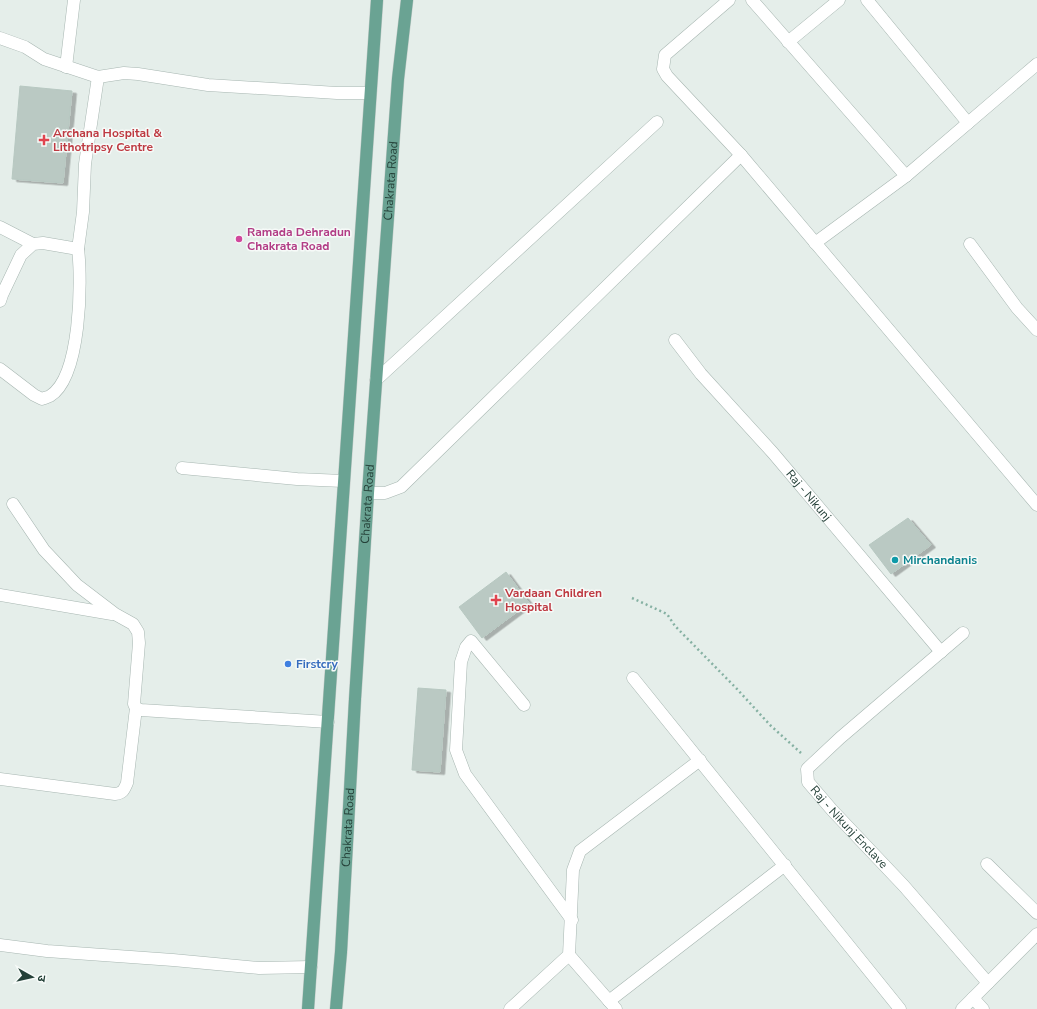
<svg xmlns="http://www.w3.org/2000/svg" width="1037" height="1009" viewBox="0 0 1037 1009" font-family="'Nunito Sans','Noto Sans Devanagari',sans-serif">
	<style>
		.building { fill: #bac9c3; stroke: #b7c8c1; filter: url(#shadow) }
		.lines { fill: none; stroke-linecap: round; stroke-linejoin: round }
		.minor-casing { stroke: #a7b6b1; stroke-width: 13 }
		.major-casing { stroke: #c2cac7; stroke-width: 13 }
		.path { stroke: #86b1a3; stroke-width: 2.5; stroke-dasharray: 2 3; stroke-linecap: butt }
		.minor { stroke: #fff; stroke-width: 12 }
		.major { stroke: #6aa393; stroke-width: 12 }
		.health-dot { fill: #e0444e; stroke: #f6faf8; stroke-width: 1.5 }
		.hotel-dot { fill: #d1479c; stroke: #f6faf8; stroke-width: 1.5 }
		.culture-dot { fill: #0f9aa8; stroke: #f6faf8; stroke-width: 1.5 }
		.shop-dot { fill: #3f7fe0; stroke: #f6faf8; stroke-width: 1.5 }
		.labels { text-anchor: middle; stroke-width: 3; stroke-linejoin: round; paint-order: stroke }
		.health-label { font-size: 12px; font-weight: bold; fill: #be3a42; stroke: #f6faf8; text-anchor: start }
		.street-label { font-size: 12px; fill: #244038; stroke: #f6faf8 }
		.hotel-label { font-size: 12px; font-weight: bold; fill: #b23c85; stroke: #f6faf8; text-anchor: start }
		.culture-label { font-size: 12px; font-weight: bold; fill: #0d838f; stroke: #f6faf8; text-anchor: start }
		.shop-label { font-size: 12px; font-weight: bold; fill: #366cbe; stroke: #f6faf8; text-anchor: start }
	</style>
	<defs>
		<filter id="shadow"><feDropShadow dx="4.5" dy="2.5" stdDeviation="0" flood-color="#0004"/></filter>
	</defs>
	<rect width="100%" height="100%" fill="#e5eeea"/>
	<path class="building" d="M 20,86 L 72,91 L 63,183 L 12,179 Z
		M 908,518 L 931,545 L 891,574 L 869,545 Z
		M 506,572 L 529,603 L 482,638 L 459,607 Z
		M 418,688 L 446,690 L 440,772 L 412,770 Z"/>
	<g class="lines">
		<g class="minor-casing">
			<g id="minor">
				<path d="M 729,0 L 665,55 L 663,69 L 667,76 L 741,155 L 1037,505"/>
				<path d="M 752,0 L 906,176 L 815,243"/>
				<path d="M 867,0 L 968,123"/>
				<path d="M 0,38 L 25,47 L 44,59 L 98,77 L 124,73 L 138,74 L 208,85 L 337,93 L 370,93"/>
				<path d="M 788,42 L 839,0"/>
				<path d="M 66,67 L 74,0"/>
				<path d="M 906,176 L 1037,64"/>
				<path d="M 0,227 L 33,244"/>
				<path d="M 970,244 L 1017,308 L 1037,330"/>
				<path d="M 0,301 L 2,295 L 21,255 L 33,244 L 43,243 L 78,249 L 83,212 L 85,164 L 98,77"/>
				<path id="s1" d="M 675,340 L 701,374 L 773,453 L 941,652"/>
				<path d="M 0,369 L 34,395 L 42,399 C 44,398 48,397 50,396 C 81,377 82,281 78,249"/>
				<path d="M 376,380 L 657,122"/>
				<path d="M 182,468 L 297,479 L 343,481"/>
				<path d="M 368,493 L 385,493 L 401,487 L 741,155"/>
				<path d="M 13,504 L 44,550 L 77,585 L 115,614 L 133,624 L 138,632 L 139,643 L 134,704 L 136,708 L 141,710 L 328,722"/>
				<path d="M 0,595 L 112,614"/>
				<path id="s2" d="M 963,633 L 840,738 L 807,769 L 808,782 L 832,810 L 904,886 L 988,983"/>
				<path d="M 633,678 L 900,1009"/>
				<path d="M 524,705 L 471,641 L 466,647 L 461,662 L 456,750 L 465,774 L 572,920"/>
				<path d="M 0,779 L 115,794 C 123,793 124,790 127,783 L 136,708"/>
				<path d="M 987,864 L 1037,913"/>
				<path d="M 0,945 L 47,951 L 173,960 L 259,968 L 311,967"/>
				<path d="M 569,955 L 616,1009"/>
				<path d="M 973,998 L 983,1009"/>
				<path d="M 609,1001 L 785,865"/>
				<path d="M 510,1009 L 569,955 L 573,870 L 580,851 L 700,760"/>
				<path d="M 962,1009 L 1037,934"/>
			</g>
		</g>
		<g class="major-casing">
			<g id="major">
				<path d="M 308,1009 L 377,0"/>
				<path id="s3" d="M 336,1009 L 341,952 L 355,699 L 368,493 L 398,79 L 407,0"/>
			</g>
		</g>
		<path class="path" d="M 632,598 L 667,614 L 675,626 L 737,689 L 770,725 L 801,753"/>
		<use href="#minor" class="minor"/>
		<use href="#major" class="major"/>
	</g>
	<g class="health-dot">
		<path d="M42 134h4v4h4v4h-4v4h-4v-4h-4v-4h4z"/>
		<path d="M494 594h4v4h4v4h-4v4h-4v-4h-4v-4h4z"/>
	</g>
	<circle class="hotel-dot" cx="239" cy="239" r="4"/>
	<circle class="culture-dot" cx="895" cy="560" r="4"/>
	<circle class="shop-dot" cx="288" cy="664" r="4"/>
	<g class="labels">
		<g class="health-label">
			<text x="53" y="137">Archana Hospital &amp;<tspan x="53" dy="14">Lithotripsy Centre</tspan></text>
			<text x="505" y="597">Vardaan Children<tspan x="505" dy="14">Hospital</tspan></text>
		</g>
		<g class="street-label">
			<text dy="4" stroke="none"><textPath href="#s3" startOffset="830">Chakrata Road</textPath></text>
			<text dy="4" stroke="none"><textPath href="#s1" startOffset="205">Raj - Nikunj</textPath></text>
			<text dy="4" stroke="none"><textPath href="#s3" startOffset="506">Chakrata Road</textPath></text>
			<text dy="4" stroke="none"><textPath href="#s2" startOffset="281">Raj - Nikunj Enclave</textPath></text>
			<text dy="4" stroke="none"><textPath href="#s3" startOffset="182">Chakrata Road</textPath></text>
		</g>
		<g class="hotel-label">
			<text x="247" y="236">Ramada Dehradun<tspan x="247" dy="14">Chakrata Road</tspan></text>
		</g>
		<g class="culture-label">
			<text x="903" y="564">Mirchandanis</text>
		</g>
		<g class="shop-label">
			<text x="296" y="668">Firstcry</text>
		</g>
	</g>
	<g transform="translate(32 977) rotate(98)" stroke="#f6faf8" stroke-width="3" paint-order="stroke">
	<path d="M0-3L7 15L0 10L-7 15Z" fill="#244038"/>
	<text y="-6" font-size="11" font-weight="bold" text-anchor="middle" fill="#244038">उ</text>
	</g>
</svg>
